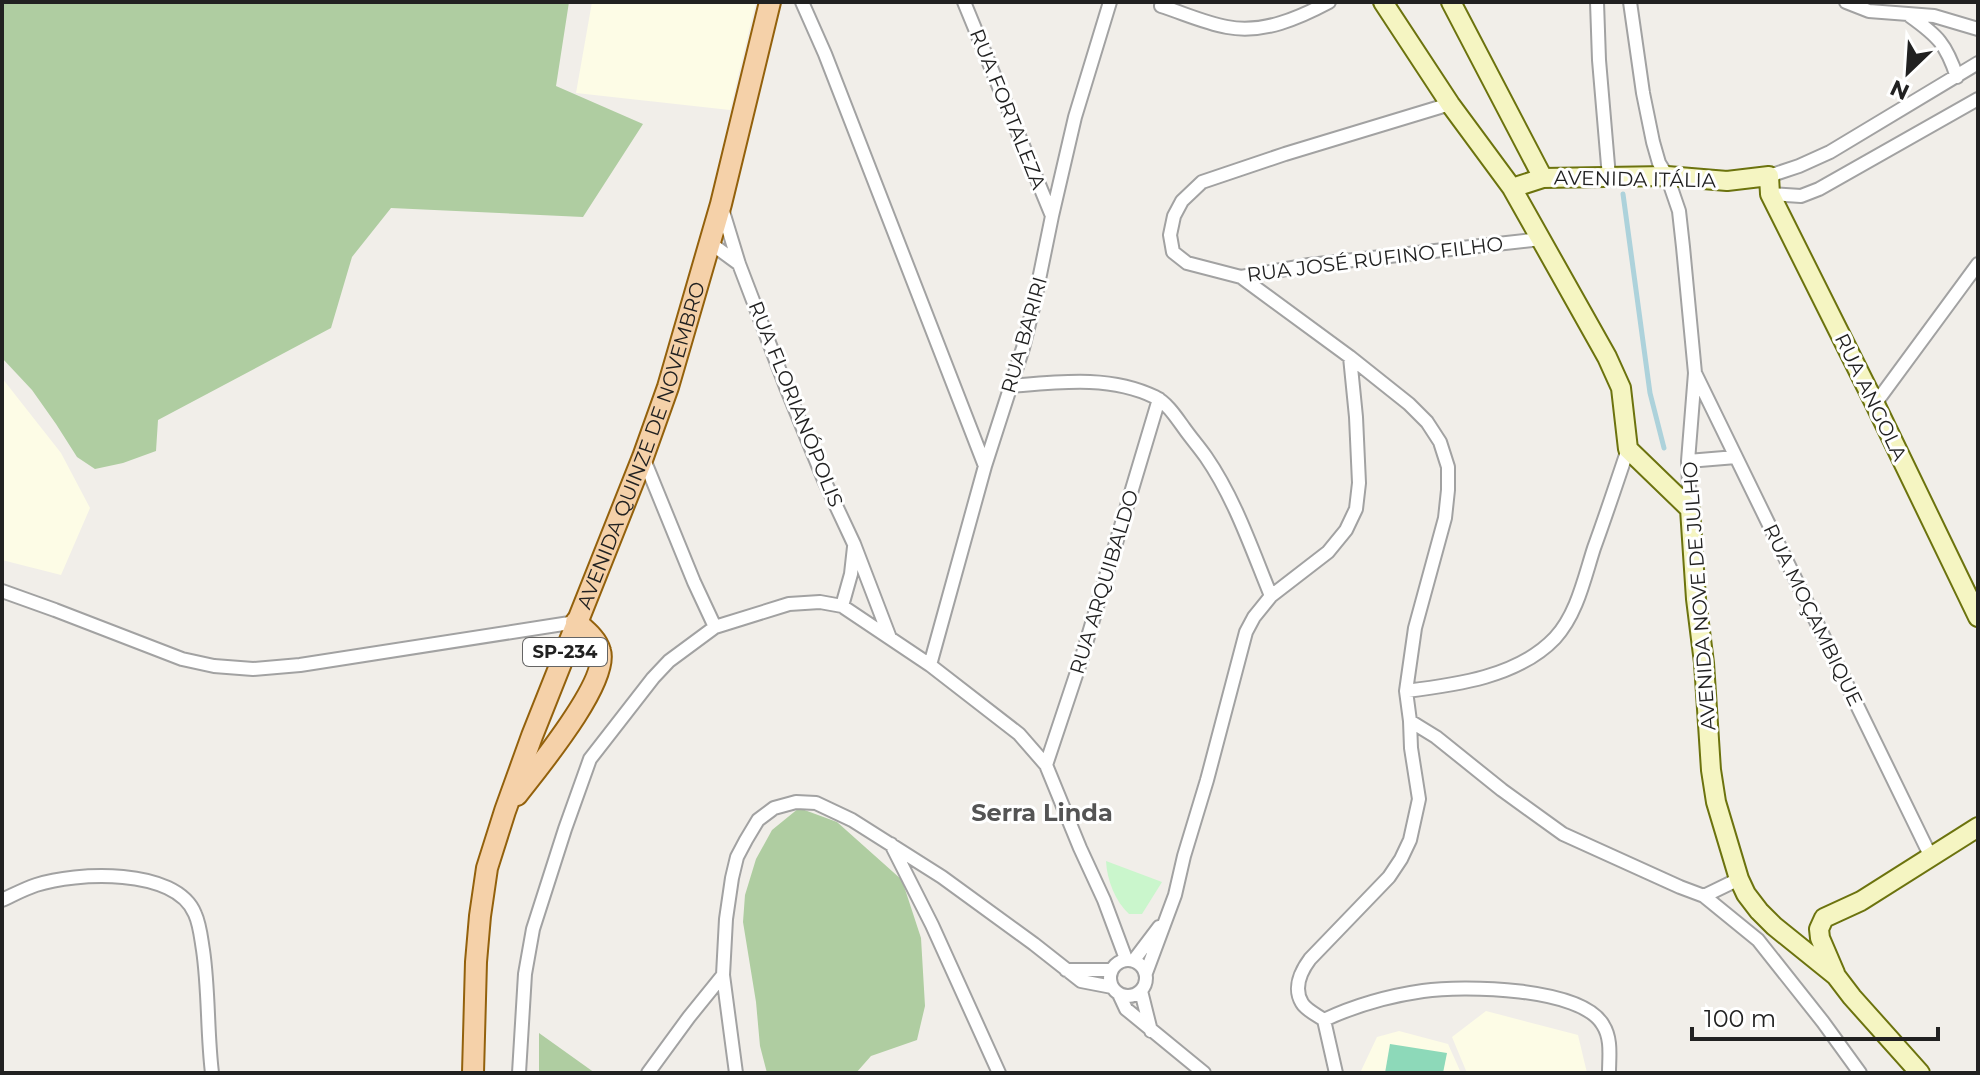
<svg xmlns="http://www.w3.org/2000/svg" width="1980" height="1075" viewBox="0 0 1980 1075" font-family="Montserrat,sans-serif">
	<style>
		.education { fill: #fdfce6 }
		.forest { fill: #afcda1 }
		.park { fill: #caf6cc }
		.pitch { fill: #8dd9b9 }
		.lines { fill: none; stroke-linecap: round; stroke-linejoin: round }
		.stream { stroke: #add2db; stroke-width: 5 }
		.minor-casing { stroke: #a2a2a2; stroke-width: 16 }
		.secondary-casing { stroke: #6c730e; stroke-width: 22 }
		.primary-casing { stroke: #93610c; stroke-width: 24 }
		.minor { stroke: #fff; stroke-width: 12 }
		.secondary { stroke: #f5f5c2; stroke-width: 18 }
		.primary { stroke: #f5d1a9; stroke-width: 20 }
		.labels { text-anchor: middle; stroke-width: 6; stroke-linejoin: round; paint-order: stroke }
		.shield { fill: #fff; stroke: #646464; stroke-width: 2 }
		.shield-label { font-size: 18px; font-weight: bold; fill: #212121 }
		.street-label { font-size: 20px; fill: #212121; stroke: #fff }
		.quarter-label { font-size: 24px; font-weight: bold; fill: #545454; stroke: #fff }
	</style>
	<rect width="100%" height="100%" fill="#f1eee9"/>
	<path class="education" d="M 592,2 L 756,2 L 730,110 L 576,93 Z
		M 2,378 L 61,453 L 90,508 L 61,575 L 2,560 Z
		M 1486,1011 L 1578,1035 L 1587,1073 L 1467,1073 L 1452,1037 Z
		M 1399,1031 L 1448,1044 L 1461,1073 L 1360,1073 L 1377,1037 Z"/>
	<path class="forest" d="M 2,2 L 569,2 L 556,86 L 643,124 L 583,217 L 391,208 L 352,257 L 331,328 L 158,420 L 156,451 L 123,463 L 95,469 L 77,457 L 56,424 L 32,390 L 2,358 Z
		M 799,808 L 837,822 L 902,880 L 921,938 L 925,1006 L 917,1040 L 871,1056 L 856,1073 L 767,1073 L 760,1046 L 756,1002 L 743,922 L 745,895 L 756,859 L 772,830 Z
		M 539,1033 L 595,1073 L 539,1073 Z"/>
	<path class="park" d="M 1106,861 L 1162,882 L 1142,914 L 1129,914 C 1115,901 1107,880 1106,861 Z"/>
	<path class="pitch" d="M 1390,1044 L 1447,1053 L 1443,1073 L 1385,1073 Z"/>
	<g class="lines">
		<path class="stream" d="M 1623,194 L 1650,393 L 1664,448"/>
		<g class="minor-casing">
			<path id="minor" d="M 802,2 L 825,54 L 985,466
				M 964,2 L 1052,216
				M 1597,2 L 1599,60 L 1609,177
				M 1630,2 L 1643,93 L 1653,142 L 1659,163 L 1667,176 L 1679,211 L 1683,247 L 1695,373 L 1688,461 L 1690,509
				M 1846,2 L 1869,11 L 1934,16 L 1978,29
				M 1161,6 C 1183,13 1205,23 1227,27 C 1263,34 1299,18 1329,2
				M 1910,16 C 1938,36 1946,44 1957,77
				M 1450,104 L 1285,154 L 1202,182 L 1182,201 L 1174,216 L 1170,235 L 1173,252 L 1187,263 L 1241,277 L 1309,265 L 1541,239
				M 1769,176 L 1799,166 L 1830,152 L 1978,63
				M 1770,194 L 1801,196 L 1819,189 L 1978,99
				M 721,205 L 739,264 L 786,387 L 824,480 L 854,544 L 890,638
				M 709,242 L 739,264
				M 1241,277 L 1350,357 L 1409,404 L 1427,422 L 1440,442 L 1448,467 L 1448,490 L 1445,518 L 1415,628 L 1406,691 L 1410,721 L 1436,737 L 1502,790 L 1563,834 L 1680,887 L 1704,896 L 1758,940 L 1823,1022 L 1860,1073
				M 1695,373 L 1931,857
				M 1010,386 C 1058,382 1110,375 1155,397 C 1167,403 1176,417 1184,428 C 1191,438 1199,447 1206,457 C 1235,499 1252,550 1271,596 L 1254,617 L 1246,632 L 1207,780 L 1184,856 L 1175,895 L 1146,973
				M 1875,404 L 1978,264
				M 643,457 L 694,582 L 715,627
				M 1688,461 L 1736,457
				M 2,591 L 55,610 L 182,659 L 214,666 L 253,669 L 300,665 L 576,622
				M 1271,596 L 1328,552 L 1346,530 L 1356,509 L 1359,483 L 1356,417 L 1350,357
				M 842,606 L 851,574 L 854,547
				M 930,665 L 985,466 L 1023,348 L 1034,304 L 1052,216 L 1075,117 L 1110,2
				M 1406,691 C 1455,685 1518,677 1555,638 C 1577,614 1584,579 1594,548 C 1606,515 1617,482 1628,449
				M 1046,765 L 1081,660 L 1159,399
				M 891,844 L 932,925 L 999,1073
				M 1704,896 L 1739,879
				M 2,900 C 13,895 24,889 36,885 C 75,872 176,867 195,914 C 200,925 201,938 203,950 C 209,991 207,1032 212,1073
				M1110 978a18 18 0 1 1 36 0a18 18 0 1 1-36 0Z
				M 1134,960 L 1159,927
				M 1066,970 L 1111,970
				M 723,975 L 736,1073
				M 1141,991 L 1151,1031
				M 1119,994 L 1126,1009 L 1204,1073
				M 1324,1020 C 1356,1005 1388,996 1423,991 C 1462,985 1582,987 1603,1025 C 1612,1039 1609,1057 1609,1073
				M 519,1073 L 525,974 L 533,929 L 565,829 L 590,759 L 653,678 L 669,661 L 715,627 L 789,604 L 820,602 L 842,606 L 930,665 L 1019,734 L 1046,765 L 1080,848 L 1104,900 L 1126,959
				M 648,1073 L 689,1017 L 723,975 L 726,919 L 732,878 L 737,857 L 746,840 L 758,820 L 774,808 L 796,802 L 816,803 L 852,820 L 942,877 L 1034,944 L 1081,981 L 1112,987
				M 1336,1073 L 1324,1020 C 1317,1015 1306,1010 1302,1003 C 1293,988 1301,971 1310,959 L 1389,877 L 1401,859 L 1410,840 L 1419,799 L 1411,748 L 1410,721"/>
		</g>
		<g class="secondary-casing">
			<path id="secondary" d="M 1383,2 L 1450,104 L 1512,188 L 1607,357 L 1621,388 L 1628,449 L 1690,509 L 1696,599 L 1704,663 L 1711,770 L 1716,802 L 1739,879 L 1746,894 L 1759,911 L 1774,926 L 1836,976 L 1852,997 L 1920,1073
				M 1451,2 L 1543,178
				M 1512,188 L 1543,178 L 1667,176 L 1727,181 L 1769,176 L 1770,194 L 1875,404 L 1978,617
				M 1835,973 L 1820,938 L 1819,929 L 1824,918 L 1861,901 L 1978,827"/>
		</g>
		<g class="primary-casing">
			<g id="primary">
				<path d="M 517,795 C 537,769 610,681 600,651 C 597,639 585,630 576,622"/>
				<path id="s1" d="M 473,1073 L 476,962 L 480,916 L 487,868 L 505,811 L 532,736 L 643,457 L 668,387 L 721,204 L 770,2"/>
			</g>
		</g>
		<use href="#minor" class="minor"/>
		<use href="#secondary" class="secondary"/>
		<use href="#primary" class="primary"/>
	</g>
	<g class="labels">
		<rect class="shield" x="523" y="638" width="84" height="28" rx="6"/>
		<g class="shield-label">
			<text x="565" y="658">SP-234</text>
		</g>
		<g class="street-label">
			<text transform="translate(1008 109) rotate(68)" y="7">RUA FORTALEZA</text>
			<text transform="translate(1635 179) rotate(1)" y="7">AVENIDA ITÁLIA</text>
			<text transform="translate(1375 259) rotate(-7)" y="7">RUA JOSÉ RUFINO FILHO</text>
			<text transform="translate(1024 335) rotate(-74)" y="7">RUA BARIRI</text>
			<text transform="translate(1871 397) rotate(64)" y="7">RUA ANGOLA</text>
			<text transform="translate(796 404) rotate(68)" y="7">RUA FLORIANÓPOLIS</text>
			<text dy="7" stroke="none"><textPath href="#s1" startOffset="656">AVENIDA QUINZE DE NOVEMBRO</textPath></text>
			<text transform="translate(1104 582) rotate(-73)" y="7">RUA ARQUIBALDO</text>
			<text transform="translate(1699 596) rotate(-94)" y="7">AVENIDA NOVE DE JULHO</text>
			<text transform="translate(1813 615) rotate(64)" y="7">RUA MOÇAMBIQUE</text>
		</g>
		<g class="quarter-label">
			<text x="1042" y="821">Serra Linda</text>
		</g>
	</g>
	<rect width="1980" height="1075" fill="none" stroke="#212121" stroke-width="8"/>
	<g transform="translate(1908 72) rotate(205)" stroke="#ffffff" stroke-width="6" paint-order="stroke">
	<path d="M0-6L14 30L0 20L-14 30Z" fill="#212121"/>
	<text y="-12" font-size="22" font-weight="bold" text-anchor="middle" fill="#212121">N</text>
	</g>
	<path d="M1692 1027v12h246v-12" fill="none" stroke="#212121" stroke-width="4"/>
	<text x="1704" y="1027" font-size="24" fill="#212121" stroke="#ffffff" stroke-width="6" paint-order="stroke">100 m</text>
</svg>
